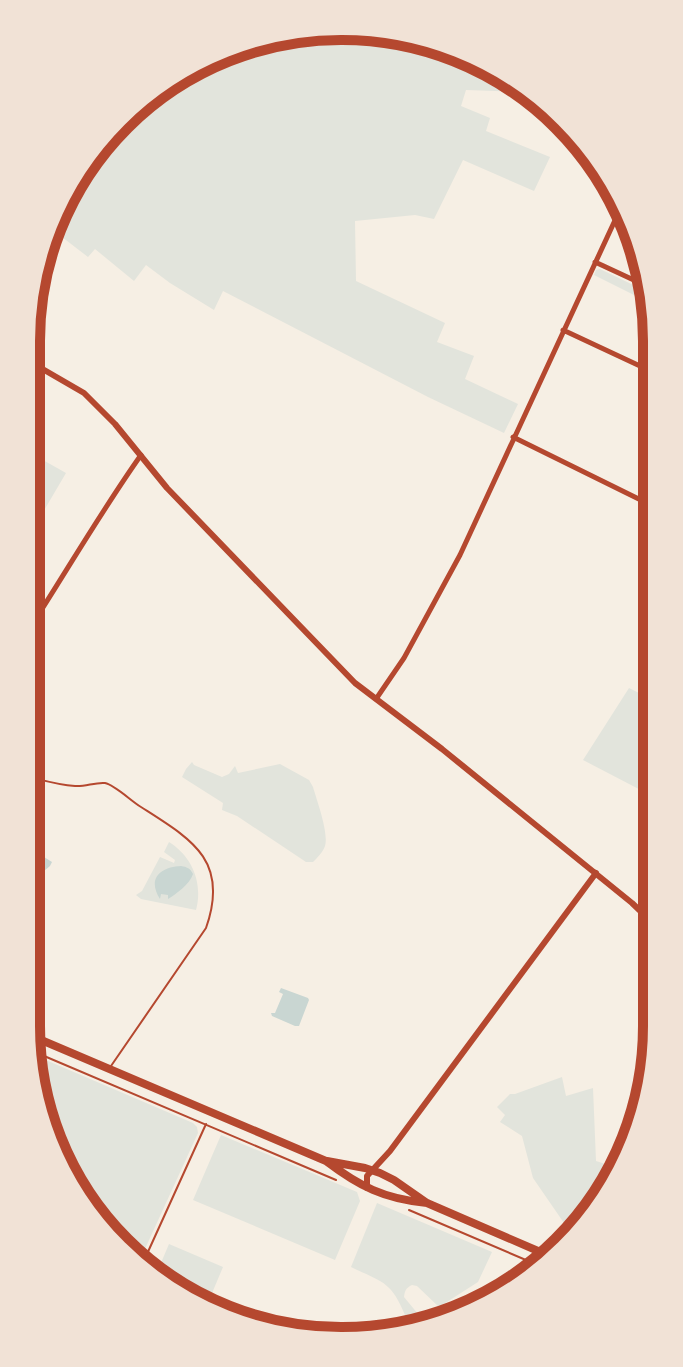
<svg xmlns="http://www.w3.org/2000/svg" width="683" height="1367" viewBox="0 0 683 1367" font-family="'Golos Text',sans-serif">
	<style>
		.green { fill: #e2e4dc }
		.water { fill: #c9d6d2 }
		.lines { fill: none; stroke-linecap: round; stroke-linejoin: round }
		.path { stroke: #b5482f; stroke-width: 2 }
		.service { stroke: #b5482f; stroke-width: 2 }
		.minor { stroke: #b5482f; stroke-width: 5 }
		.tertiary { stroke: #b5482f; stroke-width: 6 }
		.primary { stroke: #b5482f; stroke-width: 8 }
		.rim { fill: none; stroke: #b5482f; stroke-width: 10 }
	</style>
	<rect width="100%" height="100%" fill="#f6efe4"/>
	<path class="green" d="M 309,34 L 438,54 L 464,56 L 465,54 L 481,58 L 521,92 L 466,90 L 461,106 L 490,118 L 486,131 L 550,157 L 534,191 L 463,160 L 434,219 L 415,215 L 355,221 L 356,281 L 445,323 L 437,342 L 474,356 L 465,379 L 518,404 L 504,433 L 428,397 L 223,291 L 214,310 L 170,283 L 146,265 L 134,281 L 95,249 L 88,257 L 62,237 L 52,247 L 48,243 L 58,202 L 137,102 L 240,43 Z
		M 600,269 L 652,294 L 654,305 L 594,275 L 596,270 Z
		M 27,451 L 66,473 L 26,541 L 27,450 Z
		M 629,688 L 655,701 L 656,798 L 583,760 Z
		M 192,762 L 194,765 L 222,777 L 229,774 L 235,766 L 238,773 L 280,764 L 309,780 L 313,787 C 317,801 329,833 325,846 C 323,852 317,858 313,862 L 306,862 L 237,816 L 222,810 L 223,803 L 182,777 L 186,769 Z
		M 169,842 C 193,857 203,884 196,910 L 141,899 L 136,895 L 142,891 L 160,857 L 174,863 L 175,860 L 164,852 Z
		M 41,1058 L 193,1123 L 197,1127 L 198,1133 L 139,1262 L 91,1218 L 43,1127 L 34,1073 Z
		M 562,1077 L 566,1096 L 593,1088 L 596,1161 L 621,1169 L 570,1241 L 564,1238 L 564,1223 L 533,1178 L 522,1136 L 500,1122 L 505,1115 L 497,1107 L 510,1094 L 515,1094 Z
		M 221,1135 L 357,1192 L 360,1201 L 335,1260 L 193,1200 Z
		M 377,1203 L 492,1252 L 478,1282 L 439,1307 L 417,1286 L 412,1285 C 406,1288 405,1290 404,1297 L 418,1314 C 414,1330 401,1333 386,1337 L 382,1331 L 398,1325 L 405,1315 C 391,1281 382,1282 351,1267 Z
		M 169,1244 L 223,1267 L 207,1305 L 167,1288 L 155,1277 Z"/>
	<path class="water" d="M 44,857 L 52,862 L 50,866 L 26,886 C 26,871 28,861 44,857 Z
		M 181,866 C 187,867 190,868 193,874 C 190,884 176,894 168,899 L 168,895 L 161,894 L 160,899 C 147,879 160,867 181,866 Z
		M 281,988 L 308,998 L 309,1000 L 299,1026 L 295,1026 L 272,1016 L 271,1013 L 275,1013 L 283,994 L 279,992 Z"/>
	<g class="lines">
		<path class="path" d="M 30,1050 L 336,1180
			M 409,1210 L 540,1266
			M 142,1265 L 206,1124"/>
		<path class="service" d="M 26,776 C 42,780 58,785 75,786 C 85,787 95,782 105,783 C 115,785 131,801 141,807 C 191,839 230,860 206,928 L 111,1066"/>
		<path class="minor" d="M 595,262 L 651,288
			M 563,330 L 655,373
			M 513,437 L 655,507
			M 26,634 C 65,574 100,513 141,455
			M 376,699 L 404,658 L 460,555 L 623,203"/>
		<path class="tertiary" d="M 27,360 L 84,393 L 115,424 L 167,488 L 355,683 L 442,749 L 632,903 L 656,926
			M 367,1188 L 367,1176 L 390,1151 L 596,873"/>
		<path class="primary" d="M 27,1034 L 326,1161 C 359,1186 384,1199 427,1203
			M 327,1161 L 365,1168 L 380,1173 L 394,1180 L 427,1203 L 552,1257"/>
	</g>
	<path d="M0 0H683V1367H0ZM341 40H342A301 301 0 0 1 643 341V1026A301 301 0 0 1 342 1327H341A301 301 0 0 1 40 1026V341A301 301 0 0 1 341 40Z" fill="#f1e2d6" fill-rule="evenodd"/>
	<path class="rim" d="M341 40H342A301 301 0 0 1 643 341V1026A301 301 0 0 1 342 1327H341A301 301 0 0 1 40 1026V341A301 301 0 0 1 341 40Z"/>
</svg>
